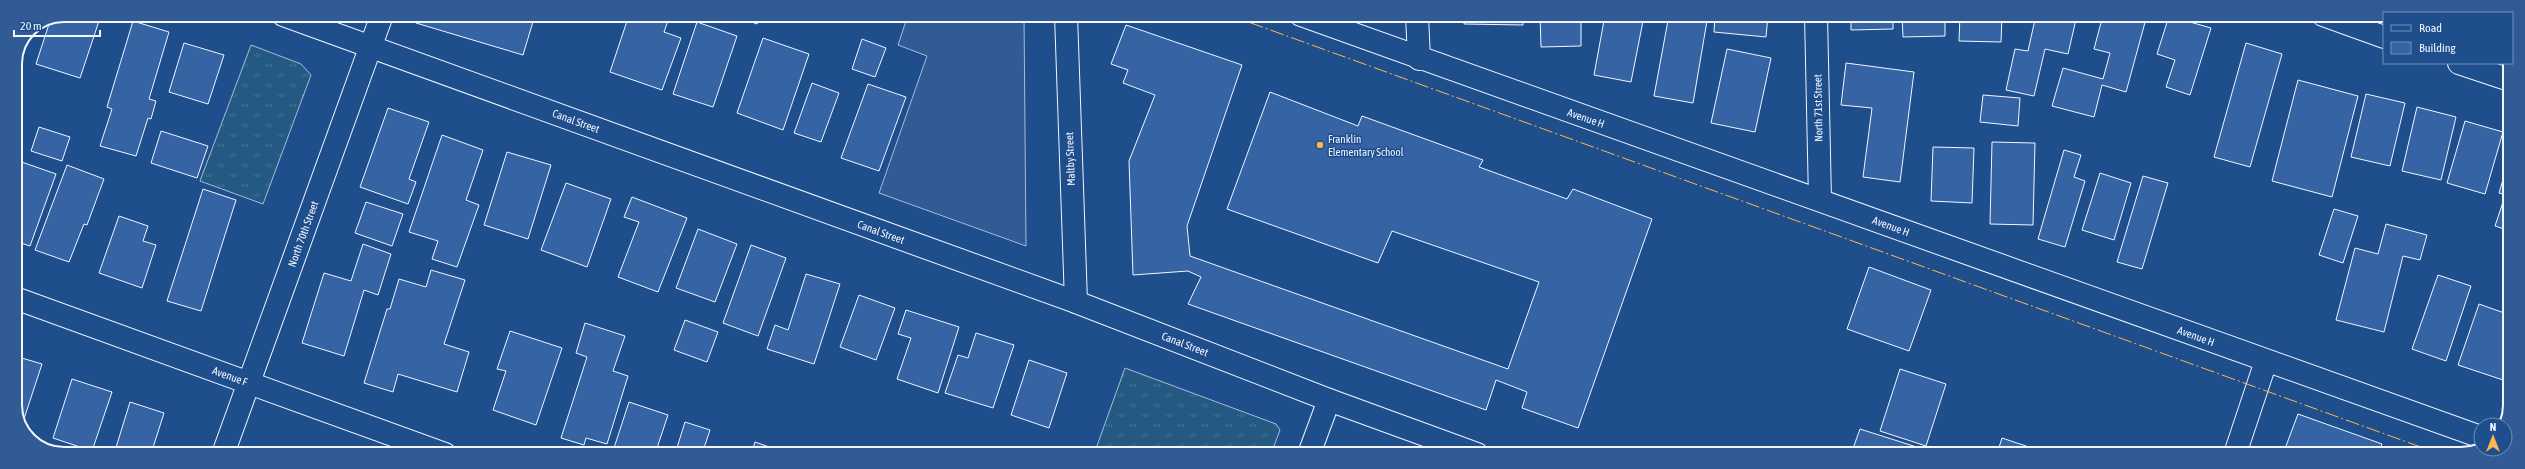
<svg xmlns="http://www.w3.org/2000/svg" width="2525" height="469" viewBox="0 0 2525 469" font-family="'Asap Condensed',sans-serif">
	<style>
		.grass { fill: url(#grass-tufts); stroke: #a8bbd7 }
		.parking { fill: #305b95; stroke: #a8bbd7 }
		.building { fill: #3563a3; stroke: #f2f6ff }
		.lines { fill: none; stroke-linecap: round; stroke-linejoin: round }
		.street-casing { stroke: #f2f6ff; stroke-width: 24 }
		.secondary-casing { stroke: #f2f6ff; stroke-width: 24 }
		.street { stroke: #1f4e8c; stroke-width: 22 }
		.secondary { stroke: #1f4e8c; stroke-width: 22 }
		.power { stroke: #ffb74d; stroke-width: 1; stroke-dasharray: 14 3 2 3; stroke-linecap: butt }
		.poi-dot { fill: #ffb74d; stroke: #1f4e8c; stroke-width: 1.5 }
		.labels { text-anchor: middle; stroke-width: 3; stroke-linejoin: round; paint-order: stroke }
		.street-label { font-size: 11px; fill: #f2f6ff; stroke: #1f4e8c }
		.poi-label { font-size: 11px; fill: #f2f6ff; stroke: #1f4e8c; text-anchor: start }
		.rim { fill: none; stroke: #f2f6ff; stroke-width: 2 }
	</style>
	<defs>
		<pattern id="grass-tufts" width="24" height="20" patternUnits="userSpaceOnUse"><rect width="24" height="20" fill="#245a82"/><path d="M3 7l-1-3M5 7V3M7 7l1-3M15 17l-1-3M17 17v-4M19 17l1-3" fill="none" stroke="#447295"/></pattern>
	</defs>
	<rect width="100%" height="100%" fill="#1f4e8c"/>
	<path class="grass" d="M 251,45 L 301,64 L 311,75 L 263,204 L 200,181 Z
		M 1125,368 L 1276,424 L 1280,430 L 1271,454 L 1094,454 Z"/>
	<path class="parking" d="M 908,15 L 1024,15 L 1026,246 L 879,193 L 927,56 L 898,45 Z"/>
	<path class="building" d="M 64,15 L 101,15 L 80,78 L 36,64 L 50,21 Z
		M 419,15 L 535,15 L 523,55 L 416,23 Z
		M 629,15 L 670,15 L 664,32 L 681,38 L 662,90 L 610,72 Z
		M 733,15 L 760,15 L 757,24 Z
		M 1465,15 L 1523,15 L 1523,25 L 1464,24 Z
		M 1540,15 L 1581,15 L 1581,46 L 1541,47 Z
		M 1605,15 L 1644,16 L 1631,82 L 1594,75 Z
		M 1669,15 L 1708,15 L 1693,103 L 1654,96 Z
		M 1715,15 L 1768,15 L 1766,37 L 1714,32 Z
		M 1851,15 L 1893,15 L 1893,29 L 1851,30 Z
		M 1902,15 L 1945,15 L 1945,36 L 1903,37 Z
		M 1960,15 L 2002,15 L 2001,42 L 1959,41 Z
		M 2036,15 L 2077,15 L 2068,54 L 2045,49 L 2034,96 L 2006,90 L 2015,49 L 2028,51 Z
		M 2103,15 L 2147,15 L 2126,92 L 2102,85 L 2094,117 L 2052,106 L 2063,68 L 2103,79 L 2110,53 L 2094,49 Z
		M 2169,16 L 2211,28 L 2190,95 L 2166,87 L 2175,60 L 2157,54 Z
		M 133,21 L 169,32 L 149,99 L 156,101 L 151,119 L 148,118 L 136,156 L 100,146 L 112,109 L 107,107 Z
		M 697,22 L 737,36 L 713,107 L 673,94 Z
		M 1126,25 L 1242,65 L 1187,226 L 1190,256 L 1508,369 L 1539,282 L 1392,231 L 1378,263 L 1227,209 L 1270,92 L 1358,126 L 1362,116 L 1483,160 L 1479,167 L 1567,199 L 1573,189 L 1652,219 L 1578,428 L 1522,408 L 1527,392 L 1496,380 L 1486,410 L 1188,304 L 1201,277 L 1188,271 L 1133,275 L 1129,161 L 1155,95 L 1123,83 L 1128,70 L 1111,64 Z
		M 763,38 L 809,54 L 783,130 L 737,113 Z
		M 862,39 L 886,48 L 875,77 L 852,69 Z
		M 184,43 L 224,55 L 208,104 L 169,92 Z
		M 2246,43 L 2282,54 L 2250,167 L 2214,157 Z
		M 1727,49 L 1771,58 L 1755,132 L 1711,123 Z
		M 1846,63 L 1914,72 L 1900,182 L 1863,177 L 1872,108 L 1841,105 Z
		M 2298,80 L 2358,96 L 2332,197 L 2272,181 Z
		M 812,83 L 839,93 L 821,142 L 794,133 Z
		M 868,84 L 906,97 L 879,171 L 841,158 Z
		M 2366,94 L 2405,103 L 2390,166 L 2351,157 Z
		M 1983,95 L 2020,98 L 2018,126 L 1980,122 Z
		M 2417,107 L 2456,117 L 2441,180 L 2402,171 Z
		M 388,108 L 429,122 L 409,179 L 416,182 L 408,204 L 360,187 Z
		M 2465,121 L 2503,132 L 2485,194 L 2447,183 Z
		M 39,127 L 70,137 L 62,161 L 31,151 Z
		M 161,131 L 208,146 L 197,178 L 151,163 Z
		M 442,135 L 483,150 L 466,200 L 479,205 L 457,267 L 432,259 L 438,241 L 409,232 Z
		M 1992,142 L 2035,143 L 2033,225 L 1990,224 Z
		M 15,146 L 21,148 L 16,160 L 56,174 L 30,246 L 15,241 Z
		M 1933,147 L 1974,148 L 1972,203 L 1931,201 Z
		M 2064,150 L 2081,155 L 2074,177 L 2085,181 L 2065,247 L 2038,239 Z
		M 507,152 L 551,165 L 528,239 L 484,225 Z
		M 2510,156 L 2510,196 L 2499,193 Z
		M 67,165 L 104,179 L 87,225 L 84,224 L 69,262 L 35,250 Z
		M 2100,173 L 2131,183 L 2114,240 L 2082,230 Z
		M 2143,176 L 2168,183 L 2142,269 L 2117,262 Z
		M 566,183 L 611,199 L 587,267 L 541,250 Z
		M 203,189 L 236,200 L 201,311 L 167,301 Z
		M 632,197 L 687,218 L 658,292 L 618,277 L 639,222 L 624,217 Z
		M 2504,199 L 2510,201 L 2510,231 L 2495,226 Z
		M 366,202 L 403,214 L 392,246 L 355,233 Z
		M 2334,209 L 2358,216 L 2343,263 L 2319,255 Z
		M 119,216 L 148,226 L 143,241 L 156,245 L 142,288 L 99,273 Z
		M 2386,224 L 2427,235 L 2420,260 L 2403,256 L 2384,332 L 2336,320 L 2355,248 L 2378,254 Z
		M 698,229 L 737,244 L 715,302 L 676,288 Z
		M 363,244 L 391,254 L 378,295 L 364,290 L 344,356 L 302,343 L 324,273 L 351,281 Z
		M 751,245 L 786,258 L 758,336 L 723,323 Z
		M 1869,267 L 1931,290 L 1909,351 L 1847,329 Z
		M 431,270 L 465,280 L 444,344 L 469,352 L 457,392 L 398,374 L 393,392 L 364,383 L 387,309 L 390,309 L 399,279 L 426,287 Z
		M 806,274 L 840,284 L 814,364 L 767,349 L 775,325 L 788,330 Z
		M 2438,275 L 2471,286 L 2446,361 L 2412,349 Z
		M 859,295 L 895,308 L 876,360 L 840,347 Z
		M 2479,304 L 2510,315 L 2510,370 L 2506,381 L 2458,365 Z
		M 906,310 L 959,327 L 938,393 L 897,379 L 911,338 L 898,334 Z
		M 685,320 L 718,332 L 707,362 L 674,350 Z
		M 585,323 L 625,336 L 613,371 L 628,376 L 607,444 L 586,438 L 584,445 L 561,438 L 587,357 L 576,353 Z
		M 510,331 L 562,348 L 536,425 L 493,410 L 506,371 L 497,369 Z
		M 976,333 L 1014,345 L 993,408 L 945,393 L 958,355 L 968,358 Z
		M 15,356 L 42,364 L 22,425 L 15,411 Z
		M 1029,360 L 1067,373 L 1049,428 L 1011,415 Z
		M 1900,369 L 1946,384 L 1926,446 L 1880,431 Z
		M 72,379 L 112,392 L 92,451 L 53,438 Z
		M 130,402 L 164,413 L 151,454 L 114,454 Z
		M 629,402 L 668,415 L 655,454 L 612,454 Z
		M 2298,414 L 2382,444 L 2379,454 L 2283,454 Z
		M 685,422 L 710,430 L 702,454 L 675,454 Z
		M 1860,429 L 1926,450 L 1925,454 L 1851,454 Z
		M 2002,438 L 2050,454 L 1997,454 Z
		M 755,442 L 789,454 L 751,454 Z
		M 926,449 L 940,454 L 924,454 Z"/>
	<g class="lines">
		<g class="street-casing">
			<path id="street" d="M 1066,15 L 1076,302
				M 1301,15 L 2481,437
				M 1417,15 L 1419,59
				M 1816,15 L 1820,200
				M 2323,15 L 2384,37
				M 2459,63 L 2510,80
				M 15,298 L 445,454
				M 223,454 L 382,15
				M 1309,454 L 1329,400
				M 2235,454 L 2266,361"/>
		</g>
		<g class="secondary-casing">
			<path id="secondary" d="M 283,15 L 1076,302 L 1329,400 L 1477,454"/>
		</g>
		<use href="#street" class="street"/>
		<use href="#secondary" class="secondary"/>
		<path class="power" d="M 1229,15 L 2440,454"/>
	</g>
	<circle class="poi-dot" cx="1320" cy="145" r="4"/>
	<g class="labels">
		<g class="street-label">
			<text transform="translate(1818 108) rotate(-91)" y="4">North 71st Street</text>
			<text transform="translate(1586 118) rotate(19)" y="4">Avenue H</text>
			<text transform="translate(576 121) rotate(20)" y="4">Canal Street</text>
			<text transform="translate(1070 159) rotate(-92)" y="4">Maltby Street</text>
			<text transform="translate(1891 226) rotate(20)" y="4">Avenue H</text>
			<text transform="translate(881 232) rotate(20)" y="4">Canal Street</text>
			<text transform="translate(303 234) rotate(-70)" y="4">North 70th Street</text>
			<text transform="translate(2196 336) rotate(20)" y="4">Avenue H</text>
			<text transform="translate(1185 344) rotate(21)" y="4">Canal Street</text>
			<text transform="translate(230 376) rotate(20)" y="4">Avenue F</text>
		</g>
		<g class="poi-label">
			<text x="1328" y="143">Franklin<tspan x="1328" dy="13">Elementary School</tspan></text>
		</g>
	</g>
	<path d="M0 0H2525V469H0ZM64 22H2461A42 42 0 0 1 2503 64V405A42 42 0 0 1 2461 447H64A42 42 0 0 1 22 405V64A42 42 0 0 1 64 22Z" fill="#305b95" fill-rule="evenodd"/>
	<path class="rim" d="M64 22H2461A42 42 0 0 1 2503 64V405A42 42 0 0 1 2461 447H64A42 42 0 0 1 22 405V64A42 42 0 0 1 64 22Z"/>
	<rect x="2383" y="12" width="130" height="52" fill="#1f4e8c" stroke="#7391ba"/>
	<rect x="2391" y="25" width="20" height="6" fill="#1f4e8c" stroke="#7391ba"/>
	<text x="2419" y="32" font-size="12" fill="#f2f6ff">Road</text>
	<rect x="2391" y="42" width="20" height="12" fill="#3563a3" stroke="#7391ba"/>
	<text x="2419" y="52" font-size="12" fill="#f2f6ff">Building</text>
	<g transform="translate(2493 437)"><circle r="19" fill="#1f4e8c" stroke="#7391ba"/>
	<path d="M0-3L7 15L0 10L-7 15Z" fill="#ffb74d"/>
	<text y="-6" font-size="11" font-weight="bold" text-anchor="middle" fill="#f2f6ff">N</text>
	</g>
	<path d="M14 30v6h86v-6" fill="none" stroke="#f2f6ff" stroke-width="2"/>
	<text x="20" y="30" font-size="12" fill="#f2f6ff" stroke="#1f4e8c" stroke-width="3" paint-order="stroke">20 m</text>
</svg>
